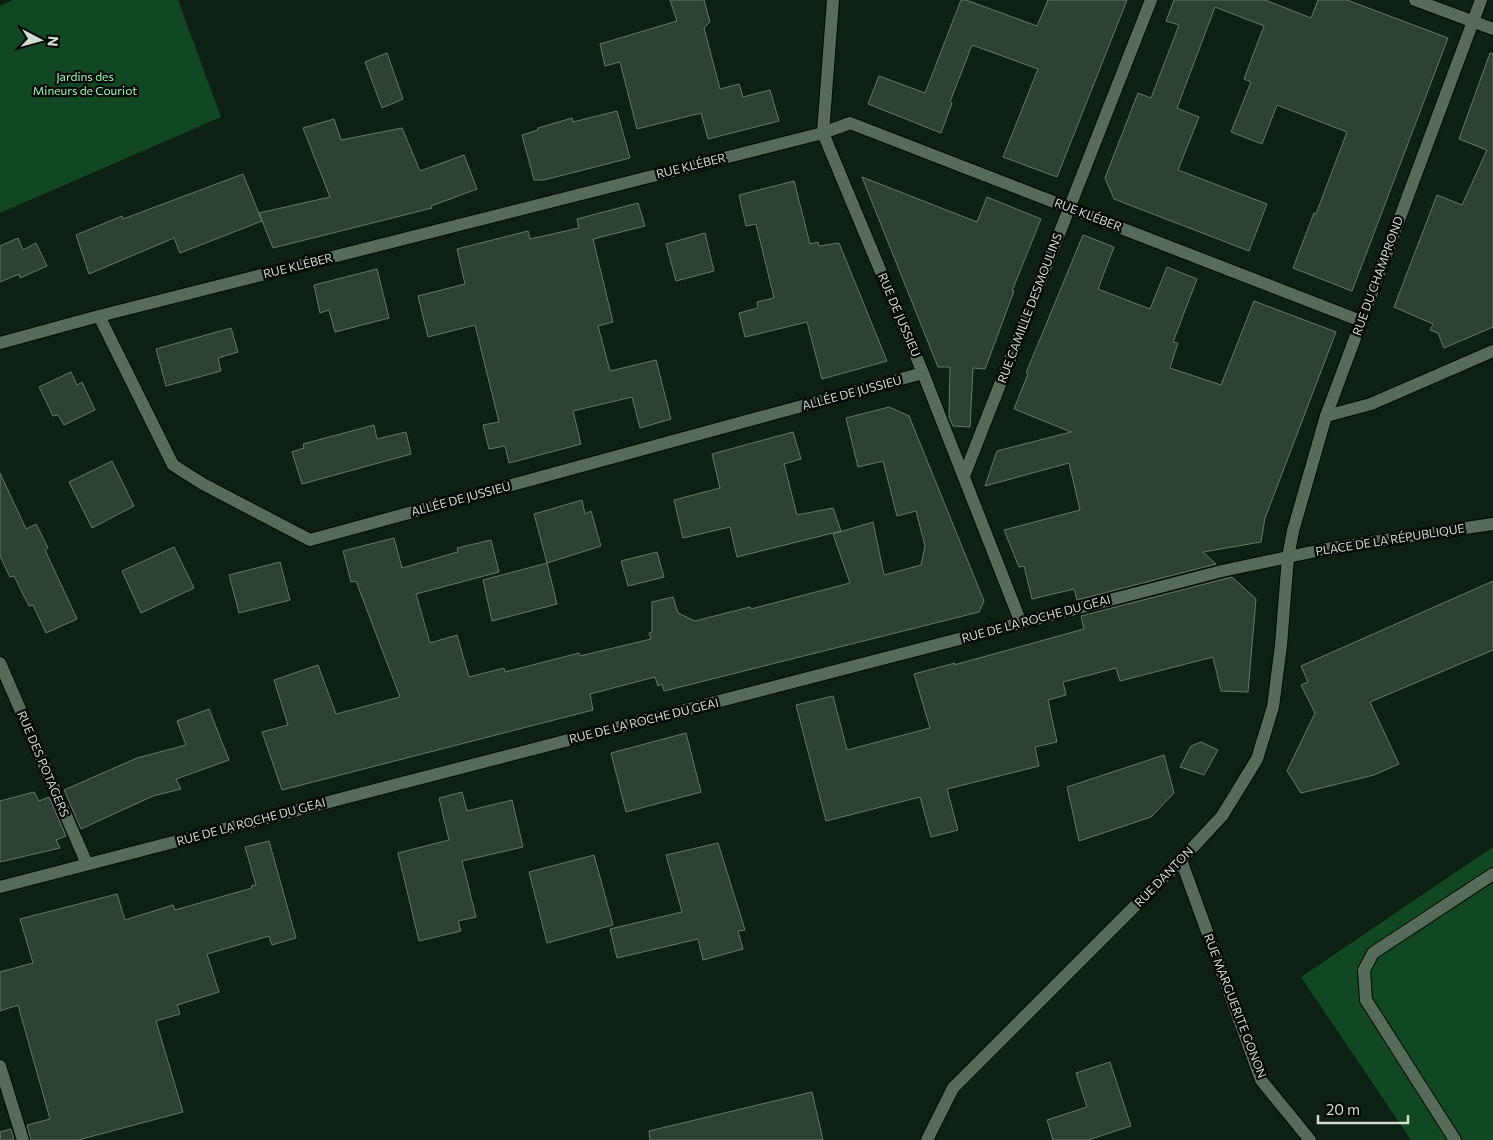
<svg xmlns="http://www.w3.org/2000/svg" width="1493" height="1140" viewBox="0 0 1493 1140" font-family="Commissioner,sans-serif">
	<style>
		.green { fill: #124724 }
		.building { fill: #2d4031; stroke: #647968 }
		.lines { fill: none; stroke-linecap: round; stroke-linejoin: round }
		.lane-casing { stroke: #000a02; stroke-width: 14 }
		.street-casing { stroke: #000a02; stroke-width: 14 }
		.secondary-casing { stroke: #000a02; stroke-width: 14 }
		.lane { stroke: #566b5a; stroke-width: 12 }
		.street { stroke: #566b5a; stroke-width: 12 }
		.secondary { stroke: #566b5a; stroke-width: 12 }
		.labels { text-anchor: middle; stroke-width: 4.5; stroke-linejoin: round; paint-order: stroke }
		.park-label { font-size: 12px; fill: #9afbb3; stroke: #030804 }
		.street-label { font-size: 12px; fill: #d1ddd3; stroke: #030804 }
	</style>
	<rect width="100%" height="100%" fill="#0e2013"/>
	<path class="green" d="M 13,0 L 178,0 L 221,117 L 0,213 L 0,6 Z
		M 1493,847 L 1493,1140 L 1411,1140 L 1301,977 Z"/>
	<path class="building" d="M 670,0 L 704,0 L 710,22 L 704,28 L 720,89 L 739,84 L 743,97 L 770,90 L 779,121 L 708,139 L 701,113 L 637,129 L 620,62 L 605,66 L 600,44 L 677,21 Z
		M 961,0 L 966,0 L 1037,26 L 1048,0 L 1127,0 L 1057,177 L 1003,157 L 1038,69 L 972,45 L 950,102 L 952,103 L 941,133 L 868,104 L 879,76 L 925,93 Z
		M 1174,0 L 1265,0 L 1311,18 L 1318,0 L 1347,0 L 1448,38 L 1352,291 L 1293,268 L 1314,213 L 1316,214 L 1347,132 L 1277,105 L 1262,144 L 1231,132 L 1251,82 L 1244,79 L 1264,26 L 1215,7 L 1177,108 L 1199,117 L 1178,170 L 1267,204 L 1249,251 L 1114,199 L 1105,178 L 1138,93 L 1151,98 L 1179,25 L 1166,21 Z
		M 387,53 L 403,99 L 382,108 L 365,62 Z
		M 1490,53 L 1493,54 L 1493,327 L 1444,348 L 1438,333 L 1430,330 L 1433,324 L 1394,307 L 1437,195 L 1462,205 L 1487,150 L 1459,139 Z
		M 617,111 L 630,158 L 544,180 L 534,180 L 522,135 L 538,130 L 538,128 L 572,118 L 573,122 Z
		M 334,119 L 341,140 L 402,128 L 420,171 L 464,155 L 477,189 L 431,206 L 432,208 L 273,248 L 259,213 L 330,197 L 303,128 Z
		M 243,174 L 262,221 L 180,253 L 174,238 L 89,274 L 76,235 L 122,216 L 123,219 Z
		M 862,177 L 977,222 L 987,197 L 1041,219 L 1012,291 L 1014,291 L 985,369 L 973,368 L 970,427 L 953,426 L 949,417 L 950,367 L 938,367 Z
		M 794,181 L 810,244 L 818,242 L 819,246 L 839,243 L 887,361 L 822,379 L 807,322 L 745,337 L 739,313 L 758,308 L 757,302 L 774,298 L 756,224 L 746,226 L 739,195 Z
		M 638,203 L 645,226 L 593,239 L 613,322 L 598,326 L 610,371 L 656,360 L 671,419 L 640,428 L 632,397 L 573,411 L 581,444 L 509,463 L 505,446 L 489,449 L 483,425 L 499,422 L 475,325 L 428,337 L 418,296 L 465,284 L 457,249 L 528,231 L 530,239 L 579,228 L 577,219 Z
		M 705,233 L 714,271 L 676,281 L 666,244 Z
		M 1083,235 L 1114,247 L 1098,289 L 1150,309 L 1167,267 L 1197,279 L 1173,342 L 1178,343 L 1170,368 L 1221,385 L 1254,301 L 1336,332 L 1265,518 L 1261,542 L 1203,552 L 1216,564 L 1077,600 L 1074,589 L 1032,599 L 1024,566 L 1019,567 L 1004,530 L 1080,510 L 1069,463 L 985,486 L 997,451 L 1071,432 L 1014,409 L 1028,374 L 1026,373 Z
		M 18,238 L 23,250 L 36,243 L 47,266 L 20,278 L 19,274 L 0,282 L 0,246 Z
		M 377,269 L 389,318 L 335,332 L 329,310 L 320,313 L 314,285 Z
		M 231,328 L 238,352 L 218,358 L 221,371 L 166,386 L 156,349 Z
		M 71,372 L 77,385 L 82,382 L 95,410 L 64,425 L 58,415 L 53,416 L 39,387 Z
		M 889,407 L 909,416 L 984,601 L 979,612 L 664,691 L 662,684 L 658,686 L 655,677 L 590,694 L 593,710 L 282,790 L 262,732 L 288,725 L 274,680 L 318,665 L 336,714 L 400,697 L 356,581 L 351,582 L 343,551 L 394,538 L 402,568 L 458,552 L 457,548 L 491,540 L 499,572 L 416,594 L 430,643 L 457,635 L 469,677 L 504,668 L 505,672 L 579,653 L 580,656 L 651,639 L 649,633 L 652,632 L 652,602 L 673,597 L 678,613 L 695,621 L 750,607 L 751,609 L 850,583 L 833,534 L 873,522 L 884,575 L 921,565 L 925,546 L 916,511 L 897,516 L 883,461 L 858,467 L 846,418 Z
		M 374,425 L 377,439 L 406,432 L 411,454 L 302,484 L 292,452 L 304,448 L 303,444 Z
		M 793,432 L 801,459 L 784,464 L 797,515 L 833,508 L 841,531 L 737,557 L 730,527 L 683,538 L 674,500 L 720,488 L 712,454 Z
		M 112,461 L 134,506 L 92,528 L 69,482 Z
		M 0,473 L 26,529 L 36,524 L 48,548 L 45,550 L 77,619 L 46,633 L 33,605 L 29,606 L 14,576 L 10,577 L 0,556 Z
		M 582,500 L 585,514 L 591,511 L 601,546 L 547,563 L 534,514 Z
		M 174,547 L 194,588 L 141,613 L 122,571 Z
		M 657,552 L 664,577 L 628,586 L 621,561 Z
		M 280,562 L 290,600 L 239,613 L 229,575 Z
		M 547,563 L 557,604 L 492,621 L 483,580 Z
		M 1232,577 L 1256,599 L 1248,692 L 1221,691 L 1213,657 L 1120,681 L 1116,668 L 1063,682 L 1066,695 L 1048,700 L 1057,742 L 1035,747 L 1039,766 L 947,789 L 958,830 L 931,837 L 920,797 L 826,821 L 796,705 L 833,696 L 847,750 L 930,728 L 914,674 L 955,663 L 954,665 L 1084,629 L 1081,616 Z
		M 1493,581 L 1493,650 L 1370,702 L 1399,764 L 1374,775 L 1301,793 L 1287,771 L 1315,713 L 1301,685 L 1308,682 L 1301,666 Z
		M 209,709 L 229,760 L 176,779 L 181,789 L 153,796 L 81,829 L 64,790 L 137,758 L 186,745 L 177,721 Z
		M 686,733 L 701,792 L 626,812 L 611,753 Z
		M 1201,742 L 1218,750 L 1204,775 L 1180,767 L 1191,746 Z
		M 1164,755 L 1174,793 L 1151,817 L 1079,841 L 1067,787 Z
		M 34,792 L 39,801 L 49,797 L 66,836 L 56,840 L 60,848 L 0,862 L 0,801 Z
		M 462,792 L 467,811 L 512,800 L 523,847 L 462,861 L 476,917 L 458,921 L 461,931 L 419,941 L 398,853 L 449,840 L 439,798 Z
		M 269,841 L 296,938 L 272,945 L 269,936 L 207,954 L 219,992 L 177,1005 L 180,1014 L 156,1021 L 183,1112 L 78,1140 L 31,1140 L 27,1125 L 50,1119 L 18,1005 L 0,1011 L 0,972 L 33,963 L 20,919 L 117,894 L 125,920 L 173,905 L 175,910 L 252,888 L 251,886 L 256,885 L 245,847 Z
		M 718,843 L 745,930 L 738,931 L 743,949 L 703,960 L 698,939 L 617,958 L 610,929 L 682,912 L 666,855 Z
		M 594,855 L 613,925 L 547,943 L 529,872 Z
		M 1110,1062 L 1131,1126 L 1088,1140 L 1053,1140 L 1047,1120 L 1087,1107 L 1076,1073 Z
		M 812,1092 L 823,1140 L 650,1140 L 649,1131 Z
		M 11,1129 L 14,1140 L 1,1140 L 0,1132 Z"/>
	<g class="lines">
		<g class="lane-casing">
			<path id="lane" d="M 1455,1140 L 1366,1000 L 1364,970 L 1373,953 L 1493,874"/>
		</g>
		<g class="street-casing">
			<path id="street" d="M 833,0 L 823,133 L 923,373 L 1021,623
				M 1415,0 L 1493,29
				M 99,316 L 173,465 L 203,484 L 310,540 L 923,373
				M 0,343 L 99,316 L 823,133 L 850,123 L 1361,321
				M 1326,416 L 1371,404 L 1493,351
				M 964,476 L 1151,0
				M 0,663 L 87,864
				M 1181,860 L 1261,1080 L 1310,1140
				M 0,887 L 1222,571 L 1288,557
				M 0,1066 L 23,1140"/>
		</g>
		<g class="secondary-casing">
			<path id="secondary" d="M 1288,557 L 1326,549 L 1493,524
				M 927,1140 L 953,1088 L 1181,860 L 1222,816 L 1257,759 L 1273,707 L 1281,645 L 1288,557 L 1293,531 L 1326,416 L 1481,0"/>
		</g>
		<use href="#lane" class="lane"/>
		<use href="#street" class="street"/>
		<use href="#secondary" class="secondary"/>
	</g>
	<g class="labels">
		<g class="park-label">
			<text x="85" y="81">Jardins des<tspan x="85" dy="14">Mineurs de Couriot</tspan></text>
		</g>
		<g class="street-label">
			<text transform="translate(691 166) rotate(-14)" y="4">RUE KLÉBER</text>
			<text transform="translate(1088 215) rotate(21)" y="4">RUE KLÉBER</text>
			<text transform="translate(298 266) rotate(-14)" y="4">RUE KLÉBER</text>
			<text transform="translate(1378 276) rotate(-70)" y="4">RUE DU CHAMPROND</text>
			<text transform="translate(1030 308) rotate(-69)" y="4">RUE CAMILLE DESMOULINS</text>
			<text transform="translate(899 315) rotate(67)" y="4">RUE DE JUSSIEU</text>
			<text transform="translate(852 393) rotate(-15)" y="4">ALLÉE DE JUSSIEU</text>
			<text transform="translate(461 499) rotate(-15)" y="4">ALLÉE DE JUSSIEU</text>
			<text transform="translate(1390 540) rotate(-9)" y="4">PLACE DE LA RÉPUBLIQUE</text>
			<text transform="translate(1036 619) rotate(-15)" y="4">RUE DE LA ROCHE DU GEAI</text>
			<text transform="translate(644 721) rotate(-14)" y="4">RUE DE LA ROCHE DU GEAI</text>
			<text transform="translate(43 764) rotate(67)" y="4">RUE DES POTAGERS</text>
			<text transform="translate(251 822) rotate(-15)" y="4">RUE DE LA ROCHE DU GEAI</text>
			<text transform="translate(1164 877) rotate(-46)" y="4">RUE DANTON</text>
			<text transform="translate(1235 1006) rotate(69)" y="4">RUE MARGUERITE GONON</text>
		</g>
	</g>
	<g transform="translate(40 40) rotate(96)" stroke="#030804" stroke-width="4" paint-order="stroke">
	<path d="M0-4L9 19L0 12L-9 19Z" fill="#d1ddd3"/>
	<text y="-8" font-size="14" font-weight="bold" text-anchor="middle" fill="#d1ddd3">N</text>
	</g>
	<path d="M1318 1115v8h90v-8" fill="none" stroke="#d1ddd3" stroke-width="2.5"/>
	<text x="1326" y="1115" font-size="15" fill="#d1ddd3" stroke="#030804" stroke-width="4" paint-order="stroke">20 m</text>
</svg>
